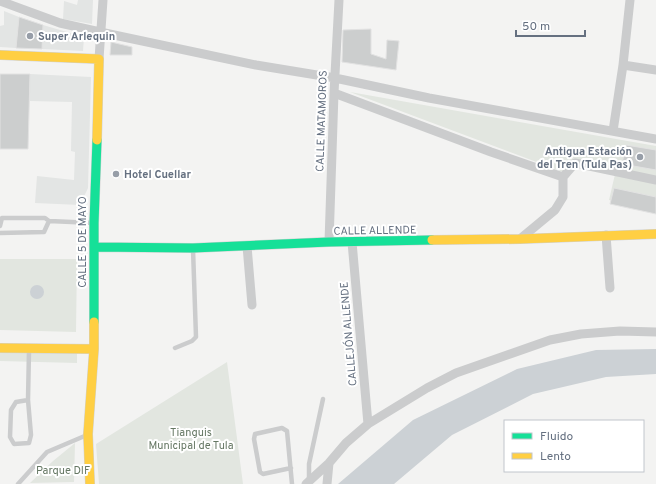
<svg xmlns="http://www.w3.org/2000/svg" width="656" height="484" viewBox="0 0 656 484" font-family="Overpass,sans-serif">
	<style>
		.built { fill: #e3e5e4 }
		.green { fill: #e2e6e0 }
		.water { fill: #ccd1d5 }
		.building { fill: #cccece; stroke: #e2e2e2 }
		.lines { fill: none; stroke-linecap: round; stroke-linejoin: round }
		.fast-casing { stroke: #d0d1d1; stroke-width: 10 }
		.slow-casing { stroke: #d0d1d1; stroke-width: 10 }
		.lane { stroke: #cbcccd; stroke-width: 4.5 }
		.street { stroke: #cbcccd; stroke-width: 9 }
		.fast { stroke: #16e098; stroke-width: 9 }
		.slow { stroke: #ffcf43; stroke-width: 9 }
		.poi-dot { fill: #979ea8; stroke: #fff; stroke-width: 1.5 }
		.labels { text-anchor: middle; stroke-width: 4; stroke-linejoin: round; paint-order: stroke }
		.poi-label { font-size: 11px; font-weight: bold; fill: #657080; stroke: #fff; text-anchor: start }
		.street-label { font-size: 11px; fill: #657080; stroke: #fff }
		.park-label { font-size: 11px; fill: #657763; stroke: #fff }
	</style>
	<rect width="100%" height="100%" fill="#f3f3f2"/>
	<path class="built" d="M 78,0 L 93,0 L 92,24 L 63,19 L 64,1 L 77,5 Z
		M 4,11 L 19,17 L 16,48 L 0,47 L 0,26 L 4,25 Z
		M 43,25 L 84,37 L 83,51 L 42,49 Z
		M 30,74 L 91,77 L 88,188 L 80,205 L 35,203 L 37,176 L 74,180 L 75,152 L 71,151 L 72,102 L 30,101 Z"/>
	<path class="green" d="M 350,92 L 656,146 L 656,206 L 609,200 L 616,170 L 573,160 L 563,172 Z
		M 0,259 L 77,259 L 76,332 L 0,330 Z
		M 0,350 L 77,353 L 77,363 L 0,361 Z
		M 227,362 L 243,484 L 99,484 L 96,444 Z
		M 75,443 L 74,482 L 30,483 L 53,461 Z"/>
	<path class="water" d="M30 292a7 7 0 1 1 14 0a7 7 0 1 1-14 0Z
		M 656,349 L 656,374 L 606,377 L 533,394 L 452,435 L 394,484 L 338,484 L 413,420 L 517,369 L 596,350 Z"/>
	<path class="building" d="M 19,17 L 43,25 L 42,49 L 16,48 Z
		M 371,29 L 371,54 L 386,59 L 387,40 L 399,41 L 396,70 L 342,62 L 343,30 Z
		M 111,42 L 132,47 L 132,55 L 110,55 Z
		M 0,74 L 30,74 L 28,149 L 0,149 Z
		M 626,145 L 656,150 L 656,170 L 622,164 Z
		M 614,188 L 656,197 L 656,214 L 610,204 Z"/>
	<g class="lines">
		<g class="fast-casing">
			<path id="fast" d="M 94,247 L 193,248 L 329,242 L 432,240
				M 94,322 L 94,223 L 97,140"/>
		</g>
		<g class="slow-casing">
			<path id="slow" d="M 0,55 L 99,59 L 97,140
				M 432,240 L 520,239 L 656,234
				M 0,348 L 94,349
				M 90,484 L 88,434 L 94,349 L 94,322"/>
		</g>
		<path class="lane" d="M 0,226 L 2,218 L 45,218 L 49,221 L 94,223
			M 0,233 L 44,232 L 49,221
			M 175,348 L 192,341 L 196,337 L 193,249
			M 28,400 L 16,402 L 11,410 L 10,437 L 14,444 L 29,443 L 31,435 L 28,400 L 29,350
			M 291,468 L 263,474 L 260,472 L 254,439 L 255,434 L 282,428 L 287,431 L 292,484
			M 309,480 L 309,464 L 323,399
			M 18,484 L 47,452 L 87,435"/>
		<path class="street" d="M 0,1 L 60,23 L 100,32 L 256,65 L 335,78 L 429,98 L 656,139
			M 99,59 L 103,0
			M 623,65 L 656,70
			M 334,93 L 491,152 L 563,177
			M 613,131 L 623,65 L 630,0
			M 606,235 L 610,288
			M 520,239 L 555,210 L 563,197 L 563,177 L 575,163 L 656,180
			M 329,242 L 334,93 L 339,0
			M 352,242 L 368,424
			M 247,246 L 252,305
			M 306,484 L 329,463 L 346,443 L 368,424 L 427,388 L 456,373 L 550,340 L 581,334 L 620,331 L 656,332
			M 327,484 L 329,463"/>
		<use href="#fast" class="fast"/>
		<use href="#slow" class="slow"/>
	</g>
	<g class="poi-dot">
		<circle cx="30" cy="36" r="4"/>
		<circle cx="640" cy="157" r="4"/>
		<circle cx="116" cy="174" r="4"/>
	</g>
	<g class="labels">
		<g class="poi-label">
			<text x="38" y="40">Super Arlequin</text>
			<text x="632" y="155" text-anchor="end">Antigua Estación<tspan x="632" dy="13">del Tren (Tula Pas)</tspan></text>
			<text x="124" y="178">Hotel Cuellar</text>
		</g>
		<g class="street-label">
			<text transform="translate(321 121) rotate(-88)" y="4">CALLE MATAMOROS</text>
			<text transform="translate(375 230) rotate(-1)" y="4">CALLE ALLENDE</text>
			<text transform="translate(82 242) rotate(-90)" y="4">CALLE 5 DE MAYO</text>
			<text transform="translate(348 334) rotate(-95)" y="4">CALLEJÓN ALLENDE</text>
		</g>
		<g class="park-label">
			<text x="191" y="436">Tianguis<tspan x="191" dy="13">Municipal de Tula</tspan></text>
			<text x="63" y="474">Parque DIF</text>
		</g>
	</g>
	<rect x="504" y="420" width="140" height="52" fill="#ffffff" stroke="#c1c6cc"/>
	<rect x="512" y="433" width="20" height="6" fill="#16e098" stroke="#c1c6cc"/>
	<text x="540" y="440" font-size="12" fill="#657080">Fluido</text>
	<rect x="512" y="453" width="20" height="6" fill="#ffcf43" stroke="#c1c6cc"/>
	<text x="540" y="460" font-size="12" fill="#657080">Lento</text>
	<path d="M516 30v6h69v-6" fill="none" stroke="#657080" stroke-width="2"/>
	<text x="522" y="30" font-size="12" fill="#657080" stroke="#ffffff" stroke-width="3" paint-order="stroke">50 m</text>
</svg>
